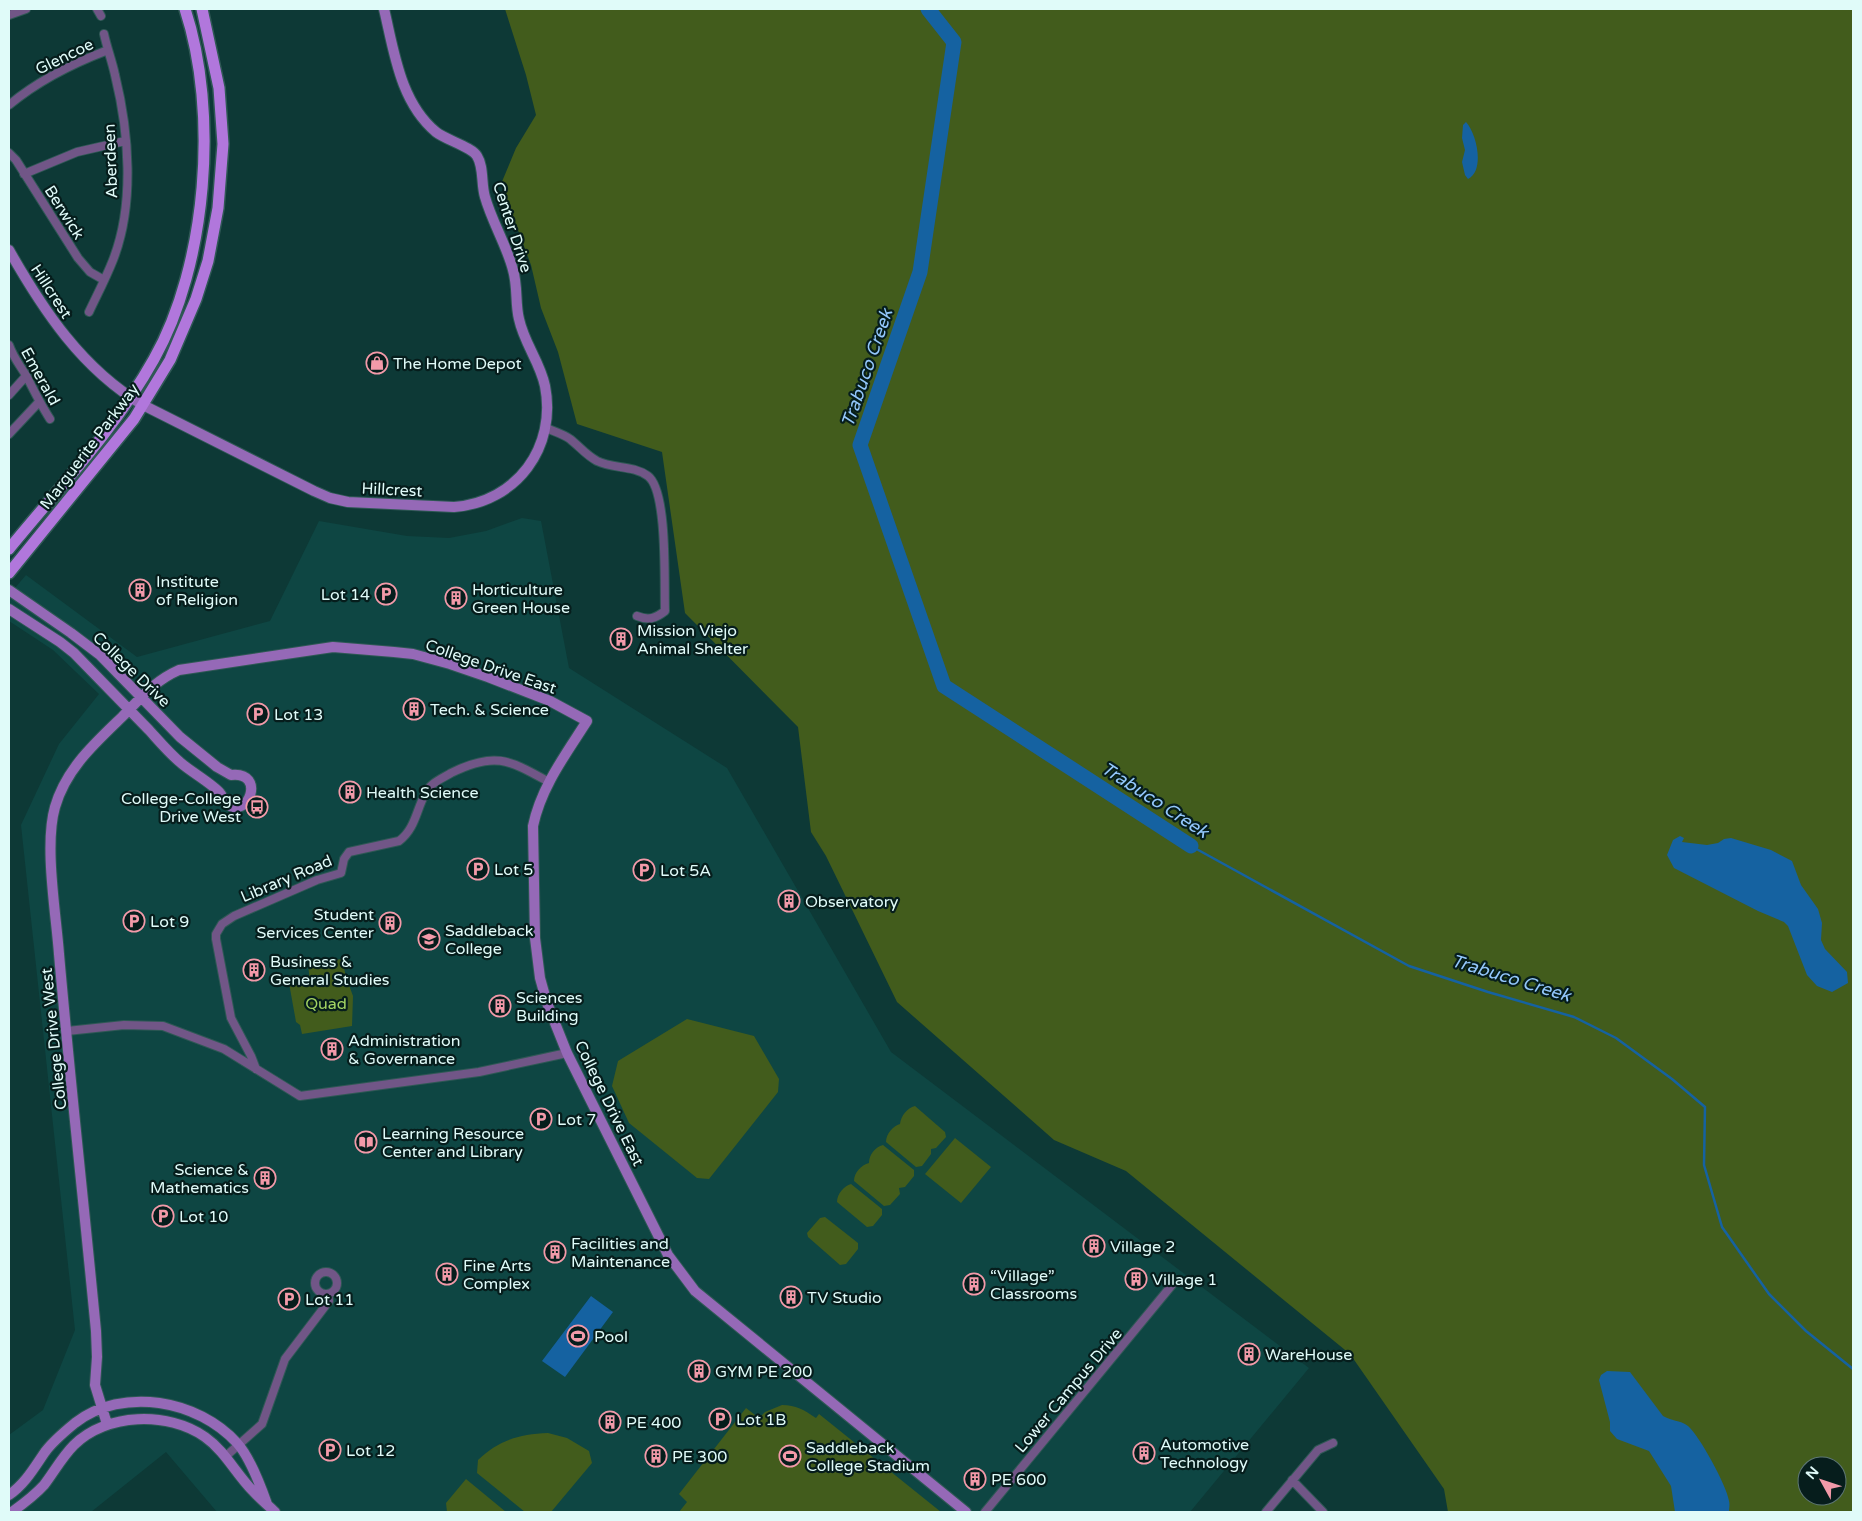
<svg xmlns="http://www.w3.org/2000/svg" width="1862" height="1521" viewBox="0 0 1862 1521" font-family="'Varela Round',sans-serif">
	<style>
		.built { fill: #0e4643 }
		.green { fill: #425c1c; fill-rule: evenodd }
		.water { fill: #1562a1 }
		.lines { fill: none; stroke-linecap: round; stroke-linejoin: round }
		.stream { stroke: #1562a1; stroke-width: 2.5 }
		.river { stroke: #1562a1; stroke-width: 15 }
		.street-casing { stroke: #2f5855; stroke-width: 10 }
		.secondary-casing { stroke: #2f5855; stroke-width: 12 }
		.primary-casing { stroke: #2f5855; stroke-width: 14 }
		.street { stroke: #715687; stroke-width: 8 }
		.secondary { stroke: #9569b7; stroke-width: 10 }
		.primary { stroke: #b177dc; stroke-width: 11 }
		.labels { text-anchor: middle; stroke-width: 4.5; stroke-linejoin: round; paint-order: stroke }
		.street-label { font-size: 16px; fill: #e0fbf9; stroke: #061d1c }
		.poi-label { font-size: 16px; fill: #e0fbf9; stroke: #061d1c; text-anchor: start }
		.park-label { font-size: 16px; fill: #a3d463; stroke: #061d1c }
		.water-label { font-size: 18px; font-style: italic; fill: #93c7fb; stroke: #061d1c }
	</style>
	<rect width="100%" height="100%" fill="#0d3936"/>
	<path class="built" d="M 522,518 L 541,521 L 569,668 L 727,768 L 891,1052 L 1309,1368 L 1190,1512 L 217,1512 L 166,1452 L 91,1512 L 9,1512 L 9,1435 L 43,1410 L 75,1330 L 21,825 L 59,744 L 99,694 L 53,650 L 9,621 L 9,595 L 26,575 L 137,657 L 270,621 L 319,521 L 407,536 L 449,538 L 486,531 Z"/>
	<path class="green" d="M 505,9 L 1853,9 L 1853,1512 L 1448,1512 L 1444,1489 L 1350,1354 L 1126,1171 L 1054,1140 L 897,1002 L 826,856 L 811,832 L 798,727 L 685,613 L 662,452 L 577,424 L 558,352 L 541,308 L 531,265 L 501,184 L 516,148 L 536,115 L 526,75 ZM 1807,1466 L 1837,1466 L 1837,1496 L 1807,1496 Z
		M 342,959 L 346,977 L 353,996 L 352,1026 L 302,1034 L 300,1025 L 296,1022 L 289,983 L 310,982 L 308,964 Z
		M 687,1019 L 754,1036 L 779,1079 L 778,1092 L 709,1179 L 697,1178 L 629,1123 L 612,1086 L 618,1061 Z
		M 915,1106 L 945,1132 L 946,1137 L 936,1148 L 931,1149 L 931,1154 L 922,1166 L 916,1167 L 886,1142 C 886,1134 893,1126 900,1124 C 901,1116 907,1108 915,1106 Z
		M 955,1138 L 991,1167 L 961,1203 L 925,1174 Z
		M 883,1145 L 914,1170 L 914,1176 L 905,1187 L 899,1188 L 900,1194 L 890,1205 L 884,1206 L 854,1181 C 854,1173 861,1165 869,1163 C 869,1155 875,1147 883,1145 Z
		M 851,1184 L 882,1209 L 882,1215 L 873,1226 L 867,1227 L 837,1202 C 837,1194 844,1186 851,1184 Z
		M 825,1217 L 858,1243 L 858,1249 L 846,1264 L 840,1265 L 808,1237 L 807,1233 L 820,1218 Z
		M 782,1405 C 796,1405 804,1410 816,1418 L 819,1414 L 941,1512 L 679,1512 L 687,1502 L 679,1494 L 746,1408 L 759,1418 L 765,1412 Z
		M 548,1433 L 567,1438 L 589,1451 L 592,1463 L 551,1512 L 525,1512 L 477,1473 L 478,1460 C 499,1440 520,1434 548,1433 Z
		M 466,1479 L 506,1512 L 447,1512 L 446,1503 Z"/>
	<path class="water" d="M 1466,122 C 1477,134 1485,171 1468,179 L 1465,175 L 1462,162 L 1465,150 L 1462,138 L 1463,125 Z
		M 1680,836 L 1684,838 L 1682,842 L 1707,845 L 1718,843 L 1724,839 L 1731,838 L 1771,850 L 1792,861 L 1801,885 L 1818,909 L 1822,923 L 1821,940 L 1825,949 L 1847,972 L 1848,983 L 1832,992 L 1817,986 L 1807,975 L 1788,926 L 1784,922 L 1758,911 L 1674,868 L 1667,855 L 1673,840 Z
		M 591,1296 L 613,1312 L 565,1377 L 542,1361 Z
		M 1607,1371 L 1630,1372 L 1663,1416 C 1671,1421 1680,1420 1688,1426 C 1699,1435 1727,1486 1729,1501 C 1730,1504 1729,1509 1729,1512 L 1675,1512 L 1671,1486 L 1649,1451 L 1617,1439 L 1610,1431 L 1610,1422 L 1599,1380 L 1601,1375 Z"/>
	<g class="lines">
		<path class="stream" d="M 1191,846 L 1409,966 L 1488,992 L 1574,1017 L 1616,1038 L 1672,1079 L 1705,1107 L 1704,1165 L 1722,1227 L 1769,1294 L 1806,1331 L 1853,1369"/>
		<path class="river" d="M 928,9 L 954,42 L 920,272 L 860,445 L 944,686 L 1191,846"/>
		<g class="street-casing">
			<path id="street" d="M 97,9 L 101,16
				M 9,15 L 26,9
				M 9,105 C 39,80 71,64 108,50
				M 9,153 L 16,160 L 78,258 L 90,272 L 104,280
				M 24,174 L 77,152 L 125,141
				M 89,312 C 97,295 106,278 113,260 C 135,204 129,132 115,75 C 112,61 107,48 104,34
				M 9,345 C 14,359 20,365 27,377 C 34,391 41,405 50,419
				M 9,395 L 26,376
				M 546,428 C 553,431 563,434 570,439 C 579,446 586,455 597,461 C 613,469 633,465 648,476 C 668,491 664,584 665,611 C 656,618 649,621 637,616
				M 9,434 L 39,402
				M 67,1031 L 124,1025 L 163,1026 L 224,1049 L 300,1096 L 479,1072 L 567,1053
				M 256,1069 L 251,1056 L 231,1018 L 216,939 L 216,934 L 222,924 L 234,916 L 317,880 L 341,873 L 344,859 L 349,852 L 399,841 C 415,829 416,811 425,794 C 430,783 441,779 451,773 C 495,751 509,760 549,782
				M315 1283a11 11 0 1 1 22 0a11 11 0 1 1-22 0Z
				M 226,1456 L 262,1424 L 285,1359 L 329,1301 L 328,1294
				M 1292,1480 L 1323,1512
				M 985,1512 L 1172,1285
				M 1266,1512 L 1318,1450 L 1333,1443"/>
		</g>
		<g class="secondary-casing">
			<path id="secondary" d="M 9,250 C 43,310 82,369 143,405 L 314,491 L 330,498 L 348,502 L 454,507 C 517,502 557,447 545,386 C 540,362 524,343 519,319 C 515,303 518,287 513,270 C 507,246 492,222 485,197 C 481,184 484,167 477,156 C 472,147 446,140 436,132 C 400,102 394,51 384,9
				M 9,590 L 71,633 L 100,655 L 180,737 L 217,767 L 231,775 C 267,771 248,822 226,803 C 222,800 223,796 220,793 C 214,785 190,771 181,763 C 169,753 159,741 149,730 C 124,704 99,679 74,653 L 60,642 L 9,609
				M 107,1424 L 95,1385 L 97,1357 L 96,1331 C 84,1205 70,1080 59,954 C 56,913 44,845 55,807 C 66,769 94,744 122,717 C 141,698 154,681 179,670 L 333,647 L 394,652 L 413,654 L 450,664 L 488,677 L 550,701 L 587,721 C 566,754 541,787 533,826 L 535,938 L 540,978 L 547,1003 L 567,1053 L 668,1255 L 695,1291 L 966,1512
				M 9,1495 C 25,1484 34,1468 45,1452 C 53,1441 64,1432 75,1423 C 123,1386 198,1400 237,1443 C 249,1456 261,1487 267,1504
				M 12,1512 C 23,1504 35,1495 44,1485 C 54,1472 62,1457 74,1445 C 106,1413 168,1411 205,1437 C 225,1451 236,1474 253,1491 C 260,1499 268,1505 275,1512"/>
		</g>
		<g class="primary-casing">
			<path id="primary" d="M 9,549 C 59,488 115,429 154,359 C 207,265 219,112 185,9
				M 9,573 L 134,419 L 170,360 L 196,299 L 208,261 L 218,208 L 223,144 L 219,88 L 202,9"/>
		</g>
		<use href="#street" class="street"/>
		<use href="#secondary" class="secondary"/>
		<use href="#primary" class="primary"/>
	</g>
	<defs>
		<g id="shop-ring" transform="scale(1.125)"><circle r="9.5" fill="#061d1c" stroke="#f39aa9" stroke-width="1.5"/><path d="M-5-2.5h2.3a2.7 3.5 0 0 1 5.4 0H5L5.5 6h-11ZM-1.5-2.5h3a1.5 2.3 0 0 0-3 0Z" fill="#f39aa9"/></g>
		<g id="building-ring" transform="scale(1.125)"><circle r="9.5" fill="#061d1c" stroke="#f39aa9" stroke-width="1.5"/><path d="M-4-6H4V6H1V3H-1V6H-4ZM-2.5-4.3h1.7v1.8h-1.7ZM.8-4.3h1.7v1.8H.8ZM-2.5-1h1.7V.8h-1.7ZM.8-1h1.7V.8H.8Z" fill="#f39aa9"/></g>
		<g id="parking-ring" transform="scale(1.125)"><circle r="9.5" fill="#061d1c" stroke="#f39aa9" stroke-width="1.5"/><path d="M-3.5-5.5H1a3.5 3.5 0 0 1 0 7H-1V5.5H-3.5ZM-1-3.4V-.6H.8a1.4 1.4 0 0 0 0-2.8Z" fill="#f39aa9"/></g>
		<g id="bus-ring" transform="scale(1.125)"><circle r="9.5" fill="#061d1c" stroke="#f39aa9" stroke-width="1.5"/><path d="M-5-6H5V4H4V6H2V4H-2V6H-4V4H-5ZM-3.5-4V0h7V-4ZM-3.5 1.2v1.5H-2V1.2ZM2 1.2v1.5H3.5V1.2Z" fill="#f39aa9"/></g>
		<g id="university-ring" transform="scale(1.125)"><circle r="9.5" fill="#061d1c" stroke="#f39aa9" stroke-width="1.5"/><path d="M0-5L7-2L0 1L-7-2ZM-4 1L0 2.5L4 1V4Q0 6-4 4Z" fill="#f39aa9"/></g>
		<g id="library-ring" transform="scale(1.125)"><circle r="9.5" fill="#061d1c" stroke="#f39aa9" stroke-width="1.5"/><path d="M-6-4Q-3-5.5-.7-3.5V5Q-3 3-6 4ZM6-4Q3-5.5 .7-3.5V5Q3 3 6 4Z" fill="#f39aa9"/></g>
		<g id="stadium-ring" transform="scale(1.125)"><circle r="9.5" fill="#061d1c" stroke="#f39aa9" stroke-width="1.5"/><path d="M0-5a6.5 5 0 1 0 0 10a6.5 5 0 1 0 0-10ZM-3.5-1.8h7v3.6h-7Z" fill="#f39aa9"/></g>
	</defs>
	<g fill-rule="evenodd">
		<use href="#shop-ring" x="377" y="363"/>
		<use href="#building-ring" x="140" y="590"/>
		<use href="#parking-ring" x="386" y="594"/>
		<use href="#building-ring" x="456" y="598"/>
		<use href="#building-ring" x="621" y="639"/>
		<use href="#building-ring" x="414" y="709"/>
		<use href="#parking-ring" x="258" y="714"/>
		<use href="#building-ring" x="350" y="792"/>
		<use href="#bus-ring" x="257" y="807"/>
		<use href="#parking-ring" x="478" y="869"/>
		<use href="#parking-ring" x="644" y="870"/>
		<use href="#building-ring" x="789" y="901"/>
		<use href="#parking-ring" x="134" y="921"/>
		<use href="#building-ring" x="390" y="923"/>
		<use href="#university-ring" x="429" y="939"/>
		<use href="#building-ring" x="254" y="970"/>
		<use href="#building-ring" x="500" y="1006"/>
		<use href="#building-ring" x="332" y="1049"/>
		<use href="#parking-ring" x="541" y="1119"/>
		<use href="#library-ring" x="366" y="1142"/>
		<use href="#building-ring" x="265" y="1178"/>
		<use href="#parking-ring" x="163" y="1216"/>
		<use href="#building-ring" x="1094" y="1246"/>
		<use href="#building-ring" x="555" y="1252"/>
		<use href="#building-ring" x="447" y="1274"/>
		<use href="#building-ring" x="1136" y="1279"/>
		<use href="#building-ring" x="974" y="1284"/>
		<use href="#building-ring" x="791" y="1297"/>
		<use href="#parking-ring" x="289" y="1299"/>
		<use href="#stadium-ring" x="578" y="1336"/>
		<use href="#building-ring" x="1249" y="1354"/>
		<use href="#building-ring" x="699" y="1371"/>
		<use href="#parking-ring" x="720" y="1419"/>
		<use href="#building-ring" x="610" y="1422"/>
		<use href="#parking-ring" x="330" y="1450"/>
		<use href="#building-ring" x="1144" y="1453"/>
		<use href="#building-ring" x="656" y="1456"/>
		<use href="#stadium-ring" x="790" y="1456"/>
		<use href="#building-ring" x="975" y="1479"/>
	</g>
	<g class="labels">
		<g class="street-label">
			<text transform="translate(64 56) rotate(-26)" y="6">Glencoe</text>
			<text transform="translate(110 161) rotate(-92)" y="6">Aberdeen</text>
			<text transform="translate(65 212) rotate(58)" y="6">Berwick</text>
			<text transform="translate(513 227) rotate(72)" y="6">Center Drive</text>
			<text transform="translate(52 291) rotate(57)" y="6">Hillcrest</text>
			<text transform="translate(41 376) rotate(61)" y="6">Emerald</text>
			<text transform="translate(89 446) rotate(-53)" y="6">Marguerite Parkway</text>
			<text transform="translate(392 489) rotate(3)" y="6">Hillcrest</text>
			<text transform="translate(491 666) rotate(19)" y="6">College Drive East</text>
			<text transform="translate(132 669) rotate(44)" y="6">College Drive</text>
			<text transform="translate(286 878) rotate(-23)" y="6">Library Road</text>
			<text transform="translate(53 1039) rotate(-96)" y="6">College Drive West</text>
			<text transform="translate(610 1103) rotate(64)" y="6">College Drive East</text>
			<text transform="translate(1068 1390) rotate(-50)" y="6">Lower Campus Drive</text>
		</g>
		<g class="poi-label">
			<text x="393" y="369">The Home Depot</text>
			<text x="156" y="587">Institute<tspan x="156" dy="18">of Religion</tspan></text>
			<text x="472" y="595">Horticulture<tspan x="472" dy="18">Green House</tspan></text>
			<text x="370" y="600" text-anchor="end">Lot 14</text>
			<text x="637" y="636">Mission Viejo<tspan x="637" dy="18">Animal Shelter</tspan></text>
			<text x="430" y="715">Tech. &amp; Science</text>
			<text x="274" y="720">Lot 13</text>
			<text x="366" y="798">Health Science</text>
			<text x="241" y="804" text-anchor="end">College-College<tspan x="241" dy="18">Drive West</tspan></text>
			<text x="494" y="875">Lot 5</text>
			<text x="660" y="876">Lot 5A</text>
			<text x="805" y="907">Observatory</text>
			<text x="374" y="920" text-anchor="end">Student<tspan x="374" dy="18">Services Center</tspan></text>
			<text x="150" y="927">Lot 9</text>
			<text x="445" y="936">Saddleback<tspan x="445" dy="18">College</tspan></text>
			<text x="270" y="967">Business &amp;<tspan x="270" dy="18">General Studies</tspan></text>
			<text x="516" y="1003">Sciences<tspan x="516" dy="18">Building</tspan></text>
			<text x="348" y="1046">Administration<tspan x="348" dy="18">&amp; Governance</tspan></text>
			<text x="557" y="1125">Lot 7</text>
			<text x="382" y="1139">Learning Resource<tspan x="382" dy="18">Center and Library</tspan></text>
			<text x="249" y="1175" text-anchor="end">Science &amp;<tspan x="249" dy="18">Mathematics</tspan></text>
			<text x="179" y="1222">Lot 10</text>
			<text x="571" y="1249">Facilities and<tspan x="571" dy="18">Maintenance</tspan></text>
			<text x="1110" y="1252">Village 2</text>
			<text x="463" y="1271">Fine Arts<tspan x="463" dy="18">Complex</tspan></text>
			<text x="990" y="1281">“Village”<tspan x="990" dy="18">Classrooms</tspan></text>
			<text x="1152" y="1285">Village 1</text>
			<text x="807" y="1303">TV Studio</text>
			<text x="305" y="1305">Lot 11</text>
			<text x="594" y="1342">Pool</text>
			<text x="1265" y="1360">WareHouse</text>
			<text x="715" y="1377">GYM PE 200</text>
			<text x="736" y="1425">Lot 1B</text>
			<text x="626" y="1428">PE 400</text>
			<text x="1160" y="1450">Automotive<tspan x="1160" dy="18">Technology</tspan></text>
			<text x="806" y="1453">Saddleback<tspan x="806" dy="18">College Stadium</tspan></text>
			<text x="346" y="1456">Lot 12</text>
			<text x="672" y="1462">PE 300</text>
			<text x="991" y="1485">PE 600</text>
		</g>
		<g class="park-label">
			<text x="326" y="1009">Quad</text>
		</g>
		<g class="water-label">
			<text transform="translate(867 368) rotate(-71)" y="6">Trabuco Creek</text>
			<text transform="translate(1155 800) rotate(33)" y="6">Trabuco Creek</text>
			<text transform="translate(1511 978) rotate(17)" y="6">Trabuco Creek</text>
		</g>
	</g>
	<rect width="1862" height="1521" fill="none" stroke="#e0fbf9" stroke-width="20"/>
	<g transform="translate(1822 1481) rotate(310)"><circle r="24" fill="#061d1c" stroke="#5d7674"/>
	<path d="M0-4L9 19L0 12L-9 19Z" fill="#f39aa9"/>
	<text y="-8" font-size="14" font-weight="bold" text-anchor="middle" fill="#e0fbf9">N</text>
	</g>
</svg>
